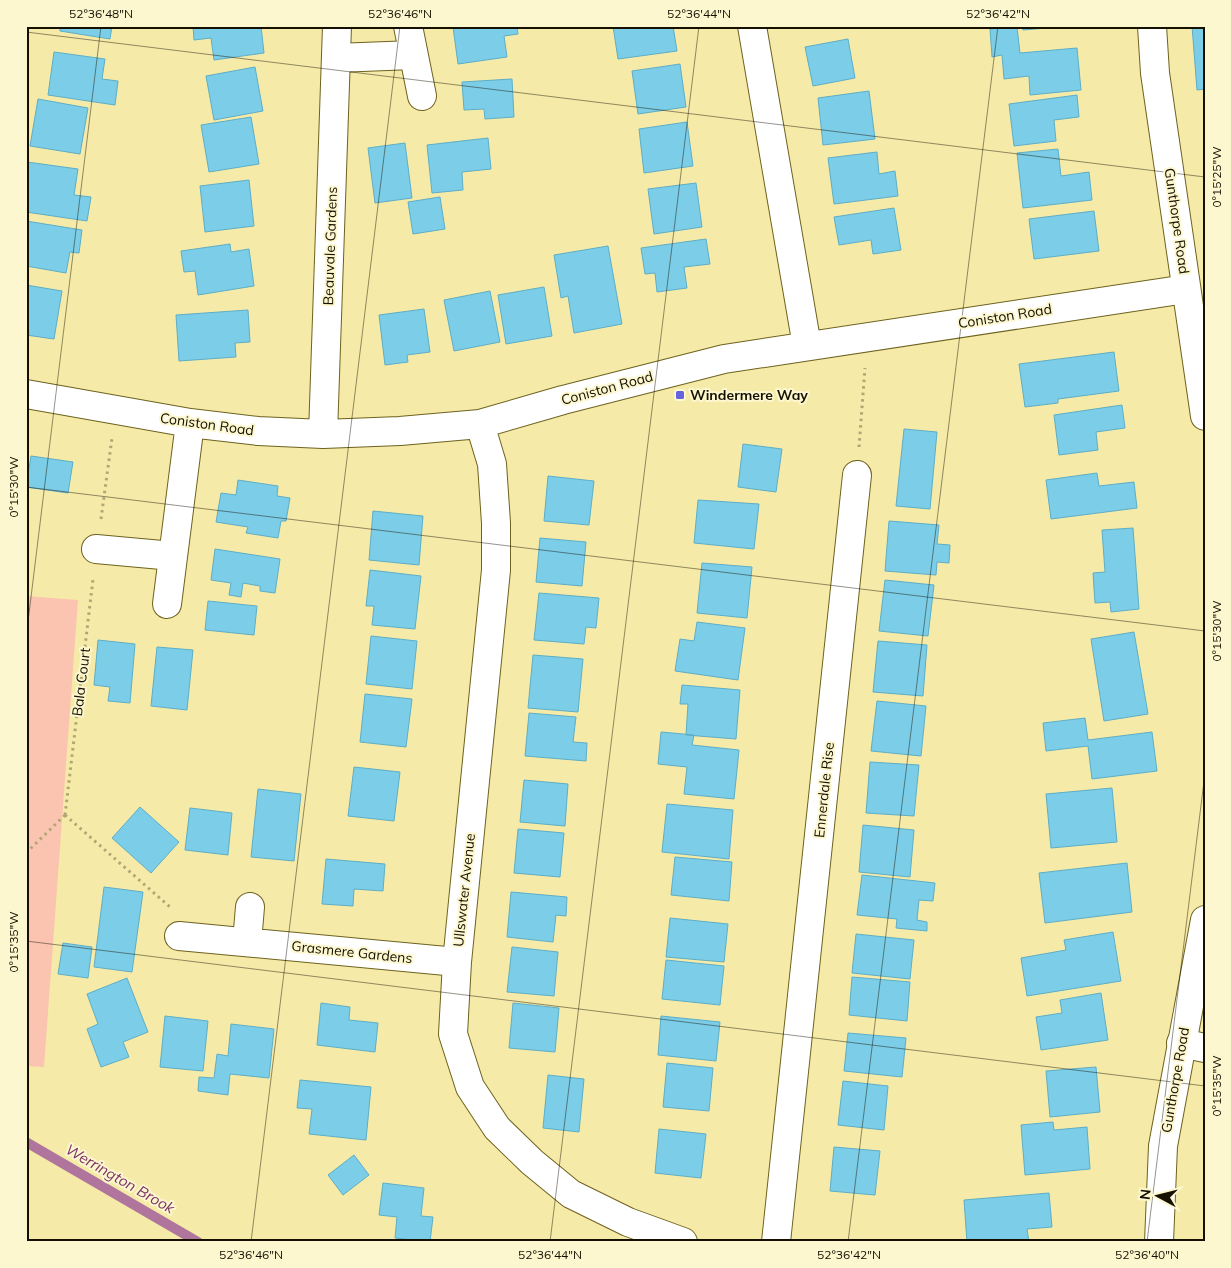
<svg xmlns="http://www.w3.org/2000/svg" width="1231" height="1268" viewBox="0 0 1231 1268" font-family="Mulish,sans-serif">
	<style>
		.green { fill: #fbc4b0 }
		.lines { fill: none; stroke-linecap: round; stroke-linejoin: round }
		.stream { stroke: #b0759c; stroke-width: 10 }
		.building { fill: #7ccde7; stroke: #5daec7 }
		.street-casing { stroke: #6d621f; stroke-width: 30 }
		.secondary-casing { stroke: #6d621f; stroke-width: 30 }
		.path { stroke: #b0a774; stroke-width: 3; stroke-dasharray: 2.5 4; stroke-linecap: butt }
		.street { stroke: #fff; stroke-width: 28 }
		.secondary { stroke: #fff; stroke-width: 28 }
		.ticks { fill: none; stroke: #151000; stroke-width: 1; stroke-opacity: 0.45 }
		.poi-dot { fill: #6763dc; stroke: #fdf7cf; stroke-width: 2 }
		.labels { text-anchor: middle; stroke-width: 4; stroke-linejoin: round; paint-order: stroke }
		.street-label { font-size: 14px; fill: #151000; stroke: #fdf7cf }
		.poi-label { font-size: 14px; font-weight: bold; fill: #151000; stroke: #fdf7cf; text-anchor: start }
		.water-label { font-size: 15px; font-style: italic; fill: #7d3367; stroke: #fdf7cf }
		.neatline { fill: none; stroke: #151000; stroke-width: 2 }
		.ticks-label { font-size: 12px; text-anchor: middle; fill: #151000 }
	</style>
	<rect width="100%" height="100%" fill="#f5eaa7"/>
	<path class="green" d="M 26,596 L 78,600 L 44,1067 L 26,1066 Z"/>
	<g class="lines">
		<path class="stream" d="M 26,1142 L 198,1242"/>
	</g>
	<path class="building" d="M 60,26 L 112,26 L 110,39 L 60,31 Z
		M 193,26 L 261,26 L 264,53 L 214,60 L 211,38 L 194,40 Z
		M 460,26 L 517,26 L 518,34 L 504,36 L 507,57 L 458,64 L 453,27 Z
		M 613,26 L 673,26 L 677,51 L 618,59 Z
		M 1022,26 L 1071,26 L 1023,30 Z
		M 1192,26 L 1205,26 L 1205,89 L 1197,90 Z
		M 1017,27 L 1020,53 L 1077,48 L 1081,90 L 1030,95 L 1029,76 L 1004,79 L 1002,55 L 992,57 L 990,29 Z
		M 848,39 L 855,78 L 813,86 L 805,47 Z
		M 54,52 L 105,59 L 102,79 L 118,81 L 115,105 L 48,95 Z
		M 680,64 L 686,107 L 638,114 L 632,71 Z
		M 255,67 L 263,111 L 214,120 L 206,76 Z
		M 512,79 L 514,117 L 485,119 L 484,109 L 464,110 L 462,82 Z
		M 869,91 L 875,139 L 823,145 L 818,98 Z
		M 1077,95 L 1079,117 L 1054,120 L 1056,141 L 1014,146 L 1009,104 Z
		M 38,99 L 88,108 L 80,154 L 30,146 Z
		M 251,117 L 259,164 L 209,172 L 201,125 Z
		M 687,122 L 693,166 L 644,173 L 639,129 Z
		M 488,138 L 491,169 L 462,172 L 463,190 L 432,193 L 427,145 Z
		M 405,143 L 412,198 L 375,203 L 368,148 Z
		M 1058,149 L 1061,176 L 1089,172 L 1092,200 L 1023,208 L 1017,153 Z
		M 877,152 L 879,174 L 895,171 L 898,196 L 834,204 L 828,158 Z
		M 27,162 L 78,169 L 74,195 L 91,197 L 87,221 L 26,212 Z
		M 249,180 L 254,226 L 205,232 L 200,186 Z
		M 696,183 L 702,227 L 654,234 L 648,189 Z
		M 440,197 L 445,229 L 413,234 L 408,202 Z
		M 894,208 L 901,250 L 873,254 L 871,240 L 839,245 L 834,217 Z
		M 1094,211 L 1099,251 L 1034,259 L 1029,219 Z
		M 26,221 L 82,230 L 79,253 L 70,252 L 66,273 L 26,266 Z
		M 706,239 L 710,264 L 684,267 L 687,288 L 657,292 L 655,273 L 645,274 L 641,248 Z
		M 230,244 L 231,252 L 249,249 L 254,286 L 198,295 L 195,271 L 184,272 L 181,251 Z
		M 608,246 L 622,324 L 574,333 L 568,296 L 561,298 L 554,255 Z
		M 26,285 L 62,291 L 54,339 L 26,335 Z
		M 544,287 L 552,336 L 506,344 L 498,295 Z
		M 490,291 L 500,342 L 454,351 L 444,300 Z
		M 424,309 L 430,352 L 407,355 L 408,362 L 385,365 L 379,315 Z
		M 248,310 L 250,342 L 235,343 L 236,357 L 179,361 L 176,315 Z
		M 1114,352 L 1119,391 L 1058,399 L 1058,403 L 1025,407 L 1019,364 Z
		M 1122,405 L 1125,428 L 1096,432 L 1098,450 L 1059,455 L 1054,415 Z
		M 904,429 L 937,432 L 930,509 L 896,506 Z
		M 743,444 L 782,449 L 776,492 L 738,487 Z
		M 31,456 L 73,462 L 68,493 L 26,487 Z
		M 1097,473 L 1099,486 L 1134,482 L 1137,508 L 1051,519 L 1046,480 Z
		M 548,476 L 594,481 L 589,525 L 544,521 Z
		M 238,480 L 278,486 L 277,496 L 290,498 L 286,521 L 281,521 L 278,538 L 246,533 L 248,527 L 216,522 L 221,493 L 236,495 Z
		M 698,500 L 759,504 L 754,549 L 694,543 Z
		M 373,511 L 423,516 L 419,565 L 369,560 Z
		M 889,521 L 939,525 L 937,544 L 950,545 L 949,563 L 937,562 L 936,575 L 885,571 Z
		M 1133,528 L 1139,609 L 1111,612 L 1110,602 L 1095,603 L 1093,573 L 1105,572 L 1102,530 Z
		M 540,538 L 586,542 L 582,586 L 536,582 Z
		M 215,549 L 280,559 L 275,593 L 260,591 L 260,586 L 243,583 L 241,597 L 229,595 L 231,583 L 211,580 Z
		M 702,563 L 752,567 L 747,618 L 697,613 Z
		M 370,570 L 421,576 L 415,629 L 372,625 L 374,606 L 366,606 Z
		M 885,580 L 934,585 L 928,636 L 879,631 Z
		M 539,593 L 599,598 L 596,628 L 586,627 L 584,644 L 534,640 Z
		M 208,601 L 257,606 L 254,635 L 205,630 Z
		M 697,622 L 745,628 L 738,680 L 675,671 L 680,639 L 694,641 Z
		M 1134,632 L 1148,714 L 1104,721 L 1091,639 Z
		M 371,636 L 417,641 L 412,689 L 366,684 Z
		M 98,640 L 135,644 L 130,703 L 108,701 L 110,687 L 94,685 Z
		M 878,641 L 927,645 L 923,696 L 873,692 Z
		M 157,647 L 193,650 L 187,710 L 151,706 Z
		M 533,655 L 583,659 L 578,712 L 528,708 Z
		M 682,685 L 740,690 L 736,739 L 686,735 L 688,704 L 680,704 Z
		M 365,694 L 412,699 L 406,747 L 360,742 Z
		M 877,701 L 926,706 L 921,756 L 871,751 Z
		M 529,713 L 576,717 L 573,742 L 587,743 L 586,761 L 525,756 Z
		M 1085,718 L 1088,740 L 1152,732 L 1157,771 L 1092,779 L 1088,746 L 1046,751 L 1043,723 Z
		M 661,732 L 694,735 L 692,745 L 739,750 L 734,799 L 684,794 L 687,767 L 658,764 Z
		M 870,762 L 919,765 L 914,816 L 866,813 Z
		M 354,767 L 400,772 L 394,821 L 348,816 Z
		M 524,780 L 568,784 L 565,826 L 520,822 Z
		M 1112,788 L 1117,842 L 1051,848 L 1046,794 Z
		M 258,789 L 301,794 L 294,861 L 251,857 Z
		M 667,804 L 733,810 L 729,859 L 662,852 Z
		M 140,807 L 179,842 L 151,873 L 112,838 Z
		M 190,808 L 232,813 L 228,855 L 185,850 Z
		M 863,825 L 914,830 L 910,877 L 859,872 Z
		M 518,829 L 564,833 L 560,877 L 514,873 Z
		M 675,857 L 732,862 L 729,901 L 671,895 Z
		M 326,859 L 385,864 L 383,891 L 354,889 L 353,906 L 322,904 Z
		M 1127,863 L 1132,912 L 1045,923 L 1039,873 Z
		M 862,875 L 935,883 L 933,901 L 919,900 L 917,920 L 927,922 L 927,931 L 896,928 L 897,919 L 857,915 Z
		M 104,887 L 143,892 L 132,972 L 94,967 Z
		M 511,892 L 567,897 L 566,916 L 556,915 L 553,942 L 507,937 Z
		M 670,918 L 728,924 L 724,962 L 666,957 Z
		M 1113,932 L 1121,981 L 1027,996 L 1021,958 L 1066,950 L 1064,940 Z
		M 856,934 L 914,940 L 910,979 L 852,973 Z
		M 63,943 L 92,947 L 88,978 L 58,974 Z
		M 512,947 L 558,952 L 554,996 L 507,992 Z
		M 666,960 L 724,966 L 720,1005 L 662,999 Z
		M 852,977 L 910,982 L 907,1021 L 849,1015 Z
		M 127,978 L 148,1032 L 123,1042 L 129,1057 L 101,1067 L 87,1029 L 98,1024 L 87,994 Z
		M 1101,993 L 1108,1040 L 1041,1050 L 1036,1017 L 1062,1013 L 1060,1000 Z
		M 321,1003 L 350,1007 L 349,1020 L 378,1023 L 375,1052 L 317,1045 Z
		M 513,1003 L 559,1008 L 555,1052 L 509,1048 Z
		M 165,1016 L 208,1021 L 203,1071 L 160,1067 Z
		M 661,1016 L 720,1022 L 716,1061 L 658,1055 Z
		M 231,1024 L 274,1029 L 269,1078 L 230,1074 L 228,1095 L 198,1091 L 199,1077 L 214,1078 L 217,1054 L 228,1056 Z
		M 848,1033 L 906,1038 L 902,1077 L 844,1071 Z
		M 667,1063 L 713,1068 L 709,1111 L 663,1107 Z
		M 1096,1067 L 1100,1112 L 1050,1117 L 1046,1071 Z
		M 548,1075 L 584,1079 L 579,1132 L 543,1128 Z
		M 300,1080 L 371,1087 L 366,1140 L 309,1134 L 312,1109 L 297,1108 Z
		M 843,1081 L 888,1086 L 884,1130 L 838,1125 Z
		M 1053,1122 L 1054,1130 L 1087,1127 L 1090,1169 L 1025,1175 L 1021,1125 Z
		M 659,1129 L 706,1134 L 701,1178 L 655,1173 Z
		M 834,1147 L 880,1151 L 875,1195 L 830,1191 Z
		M 354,1155 L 369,1175 L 343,1195 L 328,1175 Z
		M 383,1183 L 424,1188 L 421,1216 L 433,1217 L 430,1242 L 395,1238 L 397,1217 L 379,1215 Z
		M 1049,1193 L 1052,1227 L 1027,1229 L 1029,1242 L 993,1242 L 993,1240 L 967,1242 L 964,1200 Z"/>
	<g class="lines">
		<g class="street-casing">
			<path id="street" d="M 408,26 L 422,96
				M 752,26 L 807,346
				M 336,58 L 413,55
				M 26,394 L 190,423 L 258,431 L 323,434 L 400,431 L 480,424 L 563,400 L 724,359 L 1186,289
				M 480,424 L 492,464 L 496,523 L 496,570 L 457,962 L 453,1034 L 470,1087 L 497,1128 L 532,1162 L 571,1194 L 628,1222 L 683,1242
				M 323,434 L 337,26
				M 96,549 L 173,556
				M 167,604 L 190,423
				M 179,936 L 457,962
				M 247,942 L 250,907
				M 1181,1043 L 1205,1048
				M 776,1242 L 857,475"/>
		</g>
		<g class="secondary-casing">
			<path id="secondary" d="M 1152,26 L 1155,73 L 1205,416
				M 1159,1242 L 1163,1146 L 1205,920"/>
		</g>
		<path class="path" d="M 859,447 L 865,368
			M 101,519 L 112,438
			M 65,815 L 93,579
			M 65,815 L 170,907
			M 26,853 L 65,815"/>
		<use href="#street" class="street"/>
		<use href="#secondary" class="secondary"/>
	</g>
	<path class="ticks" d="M 26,32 L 1205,177M 26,487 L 1205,631M 26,638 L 101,26M 26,941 L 1205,1086M 251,1242 L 400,26M 550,1242 L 699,26M 848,1242 L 998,26M 1147,1242 L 1205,773"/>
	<rect class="poi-dot" x="675" y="390" width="10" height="10" rx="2.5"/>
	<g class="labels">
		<g class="street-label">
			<text transform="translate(1177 221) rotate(82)" y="5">Gunthorpe Road</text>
			<text transform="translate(330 246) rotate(-88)" y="5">Beauvale Gardens</text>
			<text transform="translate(1005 316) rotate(-9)" y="5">Coniston Road</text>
			<text transform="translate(607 388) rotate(-15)" y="5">Coniston Road</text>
			<text transform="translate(207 424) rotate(8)" y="5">Coniston Road</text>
			<text transform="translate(81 682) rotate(-83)" y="5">Bala Court</text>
			<text transform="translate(824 790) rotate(-84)" y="5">Ennerdale Rise</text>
			<text transform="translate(464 890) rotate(-84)" y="5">Ullswater Avenue</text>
			<text transform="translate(352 952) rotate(6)" y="5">Grasmere Gardens</text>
			<text transform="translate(1175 1080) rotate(-80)" y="5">Gunthorpe Road</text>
		</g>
		<g class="poi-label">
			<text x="690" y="400">Windermere Way</text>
		</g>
		<g class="water-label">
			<text transform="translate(120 1179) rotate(30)" y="5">Werrington Brook</text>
		</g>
	</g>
	<rect width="1231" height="1268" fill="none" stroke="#fdf7cf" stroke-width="55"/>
	<g transform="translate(1158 1196) rotate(277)" stroke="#fdf7cf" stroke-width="4" paint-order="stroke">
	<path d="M0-4L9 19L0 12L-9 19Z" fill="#151000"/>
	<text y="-8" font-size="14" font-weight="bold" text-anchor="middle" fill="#151000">N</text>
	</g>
	<rect x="28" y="28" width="1176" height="1212" class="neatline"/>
	<g class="ticks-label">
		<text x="101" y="18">52°36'48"N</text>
		<text x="400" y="18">52°36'46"N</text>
		<text x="699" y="18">52°36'44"N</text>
		<text x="998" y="18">52°36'42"N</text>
		<text transform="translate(1217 177) rotate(-90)" y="4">0°15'25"W</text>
		<text transform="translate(14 487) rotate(-90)" y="4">0°15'30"W</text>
		<text transform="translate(1217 631) rotate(-90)" y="4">0°15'30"W</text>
		<text transform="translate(14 942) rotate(-90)" y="4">0°15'35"W</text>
		<text transform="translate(1217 1086) rotate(-90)" y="4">0°15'35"W</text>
		<text x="251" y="1259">52°36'46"N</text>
		<text x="550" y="1259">52°36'44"N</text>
		<text x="849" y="1259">52°36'42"N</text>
		<text x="1147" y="1259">52°36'40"N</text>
	</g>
</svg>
